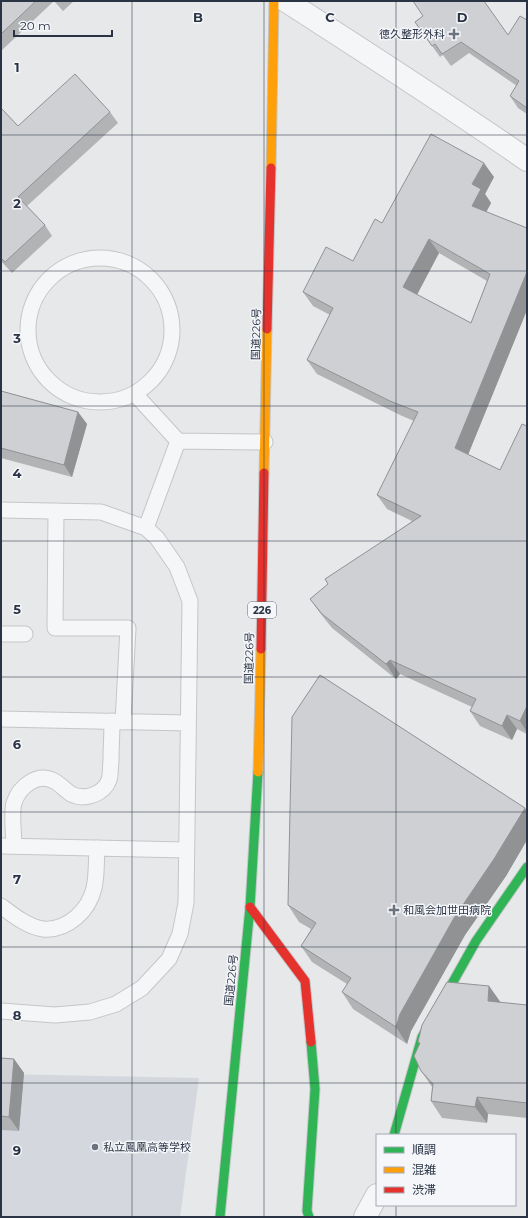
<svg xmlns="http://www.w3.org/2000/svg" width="528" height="1218" viewBox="0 0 528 1218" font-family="Montserrat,'Noto Sans JP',sans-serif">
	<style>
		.built { fill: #d4d7dd }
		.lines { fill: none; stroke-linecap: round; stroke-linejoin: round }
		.lane-casing { stroke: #c4c6c8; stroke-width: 17 }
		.street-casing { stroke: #c4c6c8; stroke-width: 24 }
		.fast-casing { stroke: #c4c6c8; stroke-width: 11 }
		.slow-casing { stroke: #c4c6c8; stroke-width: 11 }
		.jam-casing { stroke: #c4c6c8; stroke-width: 11 }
		.lane { stroke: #f5f6f7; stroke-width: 15 }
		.street { stroke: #f5f6f7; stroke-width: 22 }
		.fast { stroke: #30b455; stroke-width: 9 }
		.slow { stroke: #ff9f0a; stroke-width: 9 }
		.jam { stroke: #e5322d; stroke-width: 9 }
		.wall { fill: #b1b3b5; fill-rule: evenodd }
		.shaded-wall { fill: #909294 }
		.building { fill: #ced0d3; stroke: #909294; fill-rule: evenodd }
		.grid { fill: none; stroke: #2b3445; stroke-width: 1; stroke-opacity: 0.55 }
		.poi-dot { fill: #6c737f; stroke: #f4f6f9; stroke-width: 1.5 }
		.labels { text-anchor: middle; stroke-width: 3; stroke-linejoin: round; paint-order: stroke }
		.shield { fill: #f4f6f9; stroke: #676e7b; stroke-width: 1 }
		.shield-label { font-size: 10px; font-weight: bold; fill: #2b3445 }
		.poi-label { font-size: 11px; fill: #2b3445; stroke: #f4f6f9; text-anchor: start }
		.street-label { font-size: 11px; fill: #2b3445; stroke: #f4f6f9 }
		.grid-label { font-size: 13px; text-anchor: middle; font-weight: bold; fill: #2b3445; stroke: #f4f6f9; stroke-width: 3; stroke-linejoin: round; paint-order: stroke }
	</style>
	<rect width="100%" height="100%" fill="#e6e8ea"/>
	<path class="built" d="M 1,1074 L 199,1078 L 180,1217 L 1,1217 Z"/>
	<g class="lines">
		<g class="lane-casing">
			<path id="lane" d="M28 330a72 72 0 1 1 144 0a72 72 0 1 1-144 0Z
				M 135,394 L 178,441
				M 1,510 L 101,512 L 146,528 L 157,538 L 177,567 L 190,601 L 186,903 L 180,934 L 169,959 L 142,988 L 116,1004 L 90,1012 L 55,1015 L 1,1011
				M 56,511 L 55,628 L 128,628 L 123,722
				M 146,528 L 178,441 L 265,442
				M 1,634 L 25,634
				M 1,719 L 188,723
				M 1,846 L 186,850
				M 14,846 C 14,835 11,813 14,803 C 19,787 37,772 54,781 C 60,784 65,790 71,794 C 85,801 104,794 109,780 C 111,774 110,767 111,761 C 111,748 112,735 112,721
				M 1,906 C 13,915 28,927 43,929 C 68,931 89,910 94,888 C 97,876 96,861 97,848"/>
		</g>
		<g class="street-casing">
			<path id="street" d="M 286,1 C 367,53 448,105 527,160
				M 365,1217 L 377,1195"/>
		</g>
		<g class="fast-casing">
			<path id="fast" d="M 394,1135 L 422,1037 L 476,941 L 527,867
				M 220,1217 L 250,907 L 258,772
				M 309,1217 L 307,1211 L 315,1089 L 311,1042"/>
		</g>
		<g class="slow-casing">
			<path id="slow" d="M 271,168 L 274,1
				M 264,473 L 267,329
				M 258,772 L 261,649"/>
		</g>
		<g class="jam-casing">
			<path id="jam" d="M 267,329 L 271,168
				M 261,649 L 264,473
				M 250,907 L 305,981 L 311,1042"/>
		</g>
		<use href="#lane" class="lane"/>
		<use href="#street" class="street"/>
		<use href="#fast" class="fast"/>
		<use href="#slow" class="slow"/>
		<use href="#jam" class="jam"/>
	</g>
	<path class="wall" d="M 1,1 L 54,1 L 1,51 Z
		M 54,1 L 74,1 L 63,11 Z
		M 423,16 L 508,35 L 527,20 L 527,114 L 518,108 L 510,96 L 517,86 L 469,53 L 451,66 L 443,55 L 440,57 L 415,22 Z
		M 1,110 L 18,126 L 110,112 L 118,123 L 27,206 L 45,225 L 52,236 L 12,273 L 1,261 Z
		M 494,177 L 485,194 L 491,203 L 486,212 L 527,228 L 527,310 L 468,455 L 500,470 L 527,426 L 527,734 L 517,729 L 512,740 L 480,726 L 470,711 L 472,707 L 400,674 L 396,679 L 332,628 L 320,613 L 310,599 L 412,521 L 387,509 L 377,495 L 414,421 L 400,415 L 317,374 L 307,360 L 330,315 L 313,306 L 303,292 L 353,261 L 382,223 ZM 439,253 L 487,281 L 471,323 L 417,295 Z
		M 1,391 L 78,412 L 87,424 L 72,477 L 1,458 Z
		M 527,811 L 527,840 L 506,876 L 465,935 L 411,1031 L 407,1044 L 353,1009 L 342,992 L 347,984 L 312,962 L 301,946 L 311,929 L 299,922 L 288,905 Z
		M 489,986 L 501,1003 L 527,1005 L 527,1118 L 488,1114 L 487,1123 L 442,1118 L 431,1101 L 432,1087 L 421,1071 L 420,1045 L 418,1042 Z
		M 1,1058 L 14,1059 L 24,1073 L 19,1131 L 1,1130 Z"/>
	<path class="shaded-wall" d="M 484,163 L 494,177 L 485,194 L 491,203 L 482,220 L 472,206 L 472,184 Z
		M 429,239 L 439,253 L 413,302 L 403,287 Z
		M 527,272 L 527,310 L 465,462 L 455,448 Z
		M 78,412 L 87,424 L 72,477 L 64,465 Z
		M 390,660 L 400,674 L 396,679 L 386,664 Z
		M 527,706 L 527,732 L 520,721 Z
		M 507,715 L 517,729 L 512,740 L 502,726 Z
		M 525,808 L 527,811 L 527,840 L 506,876 L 465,935 L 411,1031 L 407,1044 L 396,1027 L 400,1014 L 454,918 Z
		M 489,986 L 501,1003 L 488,1001 Z
		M 14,1059 L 24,1073 L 19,1131 L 9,1117 Z
		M 477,1097 L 488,1114 L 487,1123 L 475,1107 Z"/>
	<path class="building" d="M 1,1 L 36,1 L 1,34 Z
		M 413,1 L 484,1 L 508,35 L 520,16 L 527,20 L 527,108 L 510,96 L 519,81 L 461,42 L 442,54 L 435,44 L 432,46 L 415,22 L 423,16 Z
		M 75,74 L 110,112 L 18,197 L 45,225 L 5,262 L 1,258 L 1,110 L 2,109 L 18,126 Z
		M 431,134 L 484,163 L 472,184 L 481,189 L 472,206 L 527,228 L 527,272 L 455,448 L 500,470 L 522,424 L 527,426 L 527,706 L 520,721 L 507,715 L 502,726 L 470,711 L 476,699 L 390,660 L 386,664 L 322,614 L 310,599 L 328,584 L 325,579 L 421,516 L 377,495 L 418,412 L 390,401 L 307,360 L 333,308 L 303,292 L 326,247 L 353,261 L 375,219 L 382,223 ZM 429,239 L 490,274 L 471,323 L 403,287 Z
		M 1,391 L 78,412 L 64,465 L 1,448 Z
		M 320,675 L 525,808 L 494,859 L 454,918 L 400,1014 L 396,1027 L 342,992 L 351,978 L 301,946 L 316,923 L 288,905 L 292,717 Z
		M 447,982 L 489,986 L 488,1001 L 527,1005 L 527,1103 L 477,1097 L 475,1107 L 431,1101 L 433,1084 L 421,1071 L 414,1056 L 420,1043 L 418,1042 L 422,1025 Z
		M 1,1058 L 14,1059 L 9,1117 L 1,1116 Z"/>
	<path class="grid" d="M 132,1 L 132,1217M 264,1 L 264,1217M 396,1 L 396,1135M 1,135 L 527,135M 1,271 L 527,271M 1,406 L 527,406M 1,541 L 527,541M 1,677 L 527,677M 1,812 L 527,812M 1,947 L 527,947M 1,1083 L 527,1083M 396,1205 L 396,1217"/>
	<g class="poi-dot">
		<path d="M452 28h4v4h4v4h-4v4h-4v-4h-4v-4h4z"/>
		<path d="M392 904h4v4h4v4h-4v4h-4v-4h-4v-4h4z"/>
		<circle cx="95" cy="1147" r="4"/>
	</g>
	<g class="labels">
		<rect class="shield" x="248" y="602" width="28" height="16" rx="3"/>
		<g class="shield-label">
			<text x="262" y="614">226</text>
		</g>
		<g class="poi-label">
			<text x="445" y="38" text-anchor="end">徳久整形外科</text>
			<text x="403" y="914">和風会加世田病院</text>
			<text x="103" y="1151">私立鳳凰高等学校</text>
		</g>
		<g class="street-label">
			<text transform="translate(256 334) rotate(-89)" y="4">国道226号</text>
			<text transform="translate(249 658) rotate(-89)" y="4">国道226号</text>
			<text transform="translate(231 980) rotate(-84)" y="4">国道226号</text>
		</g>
	</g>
	<g class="grid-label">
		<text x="198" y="22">B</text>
		<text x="330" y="22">C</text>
		<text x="462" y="22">D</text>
		<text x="17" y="72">1</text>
		<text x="17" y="208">2</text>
		<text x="17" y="343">3</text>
		<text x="17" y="478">4</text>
		<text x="17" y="614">5</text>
		<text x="17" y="749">6</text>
		<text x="17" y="884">7</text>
		<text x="17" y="1020">8</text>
		<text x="17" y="1155">9</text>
	</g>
	<rect width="528" height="1218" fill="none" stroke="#2b3445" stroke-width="4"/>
	<rect x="376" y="1134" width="140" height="72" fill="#f4f6f9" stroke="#a4a8b1"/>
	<rect x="384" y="1147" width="20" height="6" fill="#30b455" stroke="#a4a8b1"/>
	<text x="412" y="1154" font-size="12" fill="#2b3445">順調</text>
	<rect x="384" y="1167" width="20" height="6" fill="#ff9f0a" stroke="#a4a8b1"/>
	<text x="412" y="1174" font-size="12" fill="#2b3445">混雑</text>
	<rect x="384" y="1187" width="20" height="6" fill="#e5322d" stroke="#a4a8b1"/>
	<text x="412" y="1194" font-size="12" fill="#2b3445">渋滞</text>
	<path d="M14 30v6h98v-6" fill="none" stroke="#2b3445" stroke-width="2"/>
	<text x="20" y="30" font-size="12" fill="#2b3445" stroke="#f4f6f9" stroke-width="3" paint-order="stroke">20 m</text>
</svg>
